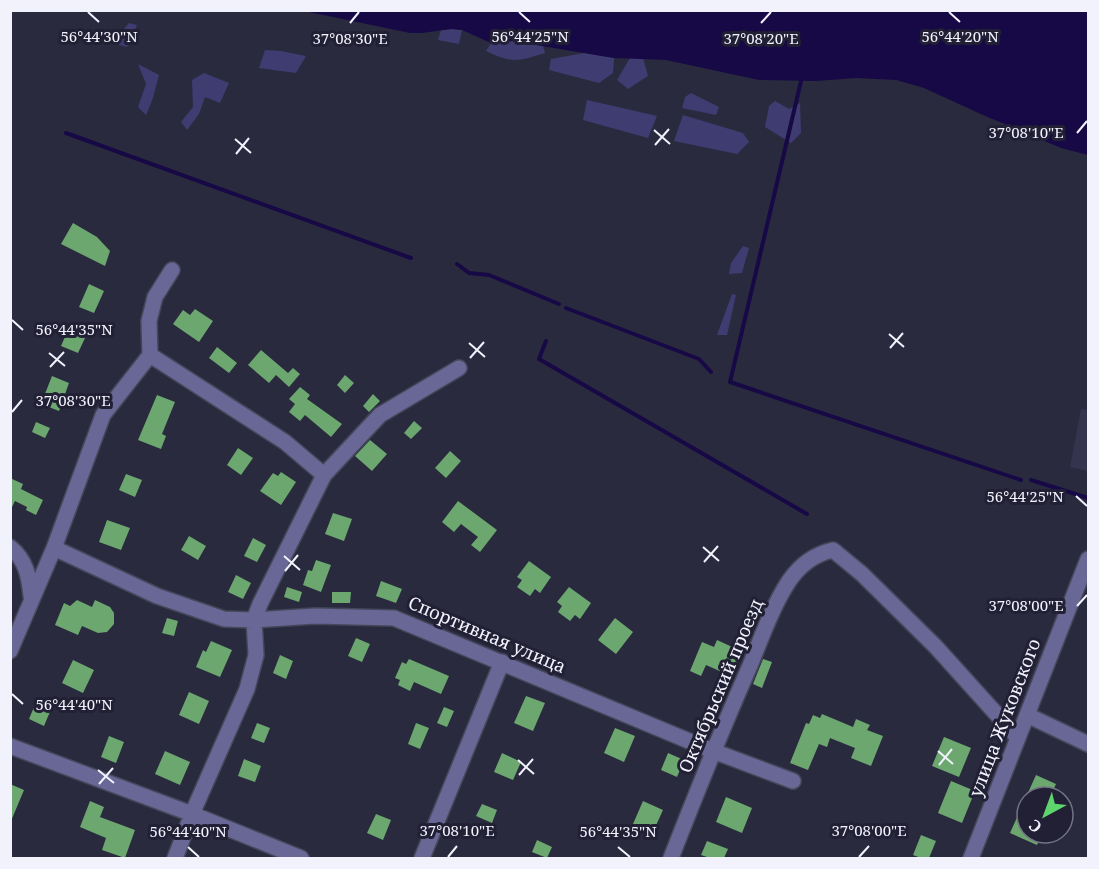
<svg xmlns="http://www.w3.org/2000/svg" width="1099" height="869" viewBox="0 0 1099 869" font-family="'Noto Serif',serif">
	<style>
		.built { fill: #35344f }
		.green { fill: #3f3c71 }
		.water { fill: #170945 }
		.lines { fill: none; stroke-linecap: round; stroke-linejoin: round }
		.stream { stroke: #170945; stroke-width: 4 }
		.building { fill: #6ba76f }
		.minor-casing { stroke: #46465a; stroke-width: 18 }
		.minor { stroke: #686796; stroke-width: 15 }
		.ticks { fill: none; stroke: #f2f2fd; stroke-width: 2 }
		.labels { text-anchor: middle; stroke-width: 6; stroke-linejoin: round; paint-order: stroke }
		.street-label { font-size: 18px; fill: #f2f2fd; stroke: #212034 }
		.ticks-label { font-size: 15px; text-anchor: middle; fill: #f2f2fd; stroke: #212034; stroke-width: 6; stroke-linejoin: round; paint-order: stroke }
	</style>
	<rect width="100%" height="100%" fill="#2a2a3f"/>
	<path class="built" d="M 1081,409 L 1088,410 L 1088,471 L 1070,467 Z"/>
	<path class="green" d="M 129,23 L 137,25 L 127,47 L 112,43 Z
		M 453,29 L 462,30 L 459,44 L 438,40 L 441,30 Z
		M 512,41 L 543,46 L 545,53 C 519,61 512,64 486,51 L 491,43 Z
		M 265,50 L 281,51 L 306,56 L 296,73 L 259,68 Z
		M 584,53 L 614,58 L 613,73 L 599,83 L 549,70 L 551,59 Z
		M 630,58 L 643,58 L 648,76 L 628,89 L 617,80 Z
		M 138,64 L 159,75 L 153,98 L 146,115 L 138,107 L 146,84 Z
		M 204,73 L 229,83 L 220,103 L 205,97 L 199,114 L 187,130 L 181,122 L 193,107 L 192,80 Z
		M 691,93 L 719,107 L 716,115 L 682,108 L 685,97 Z
		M 587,100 L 657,116 L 648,138 L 583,120 Z
		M 775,101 L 789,109 L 800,103 L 801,133 L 791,143 L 765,127 L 769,106 Z
		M 683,115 L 743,133 L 749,142 L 737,154 L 674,141 Z
		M 743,246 L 749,248 L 742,273 L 729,274 L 731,263 Z
		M 732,294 L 736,295 L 727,335 L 717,335 Z"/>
	<path class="water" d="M 304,11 L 1088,11 L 1088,155 L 1061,148 L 983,115 L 924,88 L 896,80 L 856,78 L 816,81 L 759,80 L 666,60 L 614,58 L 512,41 L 491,43 L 462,30 L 451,29 L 422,33 L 410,33 Z"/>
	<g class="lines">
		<path class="stream" d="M 802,77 L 730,382 L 1021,480
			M 66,133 L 411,258
			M 457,264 L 469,273 L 489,275 L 559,304
			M 566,308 L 699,359 L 711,372
			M 546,341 L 539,359 L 807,514
			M 1031,480 L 1088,498"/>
	</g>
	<path class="building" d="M 73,223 L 97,237 L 110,251 L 105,266 L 61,244 Z
		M 89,284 L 104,291 L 94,313 L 79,307 Z
		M 195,309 L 213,321 L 199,342 L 173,324 L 183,310 L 190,315 Z
		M 68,330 L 85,338 L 78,353 L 61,346 Z
		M 217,347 L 237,363 L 229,373 L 209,358 Z
		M 261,350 L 288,373 L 293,368 L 300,374 L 289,387 L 276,375 L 269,383 L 248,365 Z
		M 345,375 L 354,383 L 345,393 L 337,385 Z
		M 52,376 L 69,383 L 59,411 L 41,404 Z
		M 300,387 L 310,395 L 307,399 L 342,424 L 331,437 L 305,415 L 300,421 L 289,412 L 295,404 L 289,399 Z
		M 373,394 L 380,401 L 369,412 L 363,406 Z
		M 157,395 L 175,402 L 162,434 L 166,436 L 161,449 L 138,440 Z
		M 414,421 L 422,428 L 411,439 L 404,433 Z
		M 36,422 L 50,428 L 45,438 L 32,432 Z
		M 370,440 L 387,454 L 372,471 L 355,456 Z
		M 238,448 L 253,458 L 241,475 L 227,465 Z
		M 450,451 L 461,461 L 446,478 L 435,468 Z
		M 281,472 L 296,482 L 281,505 L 260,491 L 273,473 L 278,476 Z
		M 126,474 L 142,480 L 135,497 L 119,490 Z
		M 10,478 L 23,484 L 21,489 L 43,500 L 36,515 L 26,510 L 27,507 L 15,501 L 10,511 Z
		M 458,501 L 497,530 L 480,552 L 471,545 L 478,537 L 461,524 L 454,532 L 442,522 Z
		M 333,513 L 352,519 L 344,541 L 325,534 Z
		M 107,520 L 130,528 L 121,550 L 99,542 Z
		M 189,536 L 206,546 L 198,560 L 181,550 Z
		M 253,538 L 266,545 L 257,562 L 244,556 Z
		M 316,560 L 331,565 L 321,592 L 303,585 L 308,570 L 312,571 Z
		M 529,561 L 551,577 L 540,593 L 535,589 L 530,596 L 517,587 L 522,580 L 517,577 Z
		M 236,575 L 251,583 L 243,599 L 228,592 Z
		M 381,581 L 402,589 L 396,603 L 376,596 Z
		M 287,587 L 302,592 L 299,602 L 284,597 Z
		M 569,587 L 591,603 L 580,619 L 575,615 L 570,621 L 558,612 L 562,606 L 557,602 Z
		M 332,592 L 351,592 L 350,603 L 332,603 Z
		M 77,600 L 92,607 L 95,600 L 110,607 L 114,613 L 114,624 L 107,632 L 98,633 L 82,626 L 78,635 L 55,625 L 64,603 L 70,606 Z
		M 167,618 L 178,621 L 174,636 L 162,633 Z
		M 615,618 L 633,632 L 616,654 L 598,640 Z
		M 356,638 L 370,644 L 362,662 L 348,656 Z
		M 717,640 L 741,651 L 731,676 L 706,665 L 701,676 L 690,671 L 702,642 L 714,647 Z
		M 211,641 L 232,650 L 220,677 L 196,667 L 203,650 L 206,652 Z
		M 280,655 L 293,661 L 286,679 L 273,673 Z
		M 409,659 L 449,676 L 441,694 L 414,682 L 410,691 L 398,685 L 400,680 L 395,678 L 402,662 L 406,664 Z
		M 763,659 L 772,662 L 762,688 L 753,684 Z
		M 73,660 L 94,670 L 83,693 L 62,683 Z
		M 189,692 L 209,701 L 199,724 L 179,715 Z
		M 526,696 L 545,703 L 533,731 L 514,723 Z
		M 37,700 L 52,707 L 44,726 L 29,719 Z
		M 444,707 L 454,711 L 447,727 L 437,723 Z
		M 822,714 L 853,727 L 856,719 L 870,725 L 867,730 L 883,736 L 871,766 L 851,758 L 855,748 L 830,738 L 827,747 L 819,744 L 808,770 L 790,763 L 806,723 L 809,724 L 813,715 L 820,718 Z
		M 257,723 L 270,728 L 264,743 L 251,738 Z
		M 416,723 L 429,728 L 420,749 L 408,744 Z
		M 615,728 L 635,736 L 624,762 L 604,753 Z
		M 109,736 L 124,742 L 116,763 L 101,757 Z
		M 944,737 L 971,748 L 959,777 L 932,766 Z
		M 165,751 L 190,762 L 180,785 L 155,774 Z
		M 502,753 L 521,762 L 513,780 L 494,772 Z
		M 668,753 L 684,760 L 677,777 L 661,770 Z
		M 244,759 L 261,766 L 255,782 L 238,776 Z
		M 1036,775 L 1056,784 L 1050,797 L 1027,797 L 1027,833 L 1042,833 L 1037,845 L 1010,833 Z
		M 951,781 L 975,791 L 962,823 L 938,813 Z
		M 10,784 L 24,790 L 11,821 L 10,821 Z
		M 726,797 L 752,808 L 742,833 L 716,822 Z
		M 90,801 L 104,807 L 100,817 L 135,830 L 125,858 L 102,850 L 106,838 L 80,827 Z
		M 643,801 L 663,810 L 653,832 L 633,824 Z
		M 482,804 L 497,810 L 492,823 L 476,816 Z
		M 376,814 L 391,820 L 383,840 L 367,833 Z
		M 921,835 L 936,841 L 929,858 L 921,858 L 913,855 Z
		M 537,840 L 552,847 L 547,858 L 532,852 Z
		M 707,841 L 728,849 L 724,858 L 710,858 L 701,855 Z"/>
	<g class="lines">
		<g class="minor-casing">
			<path id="minor" d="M 150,355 L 285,442 L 324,475
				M 10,547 C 26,560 29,576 31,596
				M 54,548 L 157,596 L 224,619 L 254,620 L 315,616 L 394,618 L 713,751 L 793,781
				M 10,651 L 54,548 L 103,415 L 150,355 L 149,321 L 155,297 L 172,270
				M 1027,715 L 1088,744
				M 10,746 L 192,814 L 301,858
				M 175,858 L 192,814 L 247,689 L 256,655 L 254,620 L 260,604 L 324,475 L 380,415 L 459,368
				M 422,858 L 502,662
				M 671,858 C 696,794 721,731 749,668 C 761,639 772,607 789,581 C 800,565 815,554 833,550 L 862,574 L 936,647 L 1018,738
				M 971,858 L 1088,559"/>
		</g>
		<use href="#minor" class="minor"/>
	</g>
	<path class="ticks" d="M 88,12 L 99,22M 519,12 L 530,22M 949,12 L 960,22M 350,23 L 359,12M 761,23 L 771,12M 654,130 L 670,144M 1077,133 L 1087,121M 235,139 L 251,153M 655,145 L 669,129M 236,154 L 249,138M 12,320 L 23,330M 889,334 L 904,347M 469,343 L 485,357M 890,348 L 903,333M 49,353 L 65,366M 470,358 L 484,342M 50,367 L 64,352M 12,412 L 22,400M 1076,496 L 1087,506M 703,547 L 719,561M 284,556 L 300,570M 704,562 L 718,546M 285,571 L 298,555M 1077,606 L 1087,595M 12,694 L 23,704M 938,751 L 953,764M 518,760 L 534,774M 939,765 L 952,749M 98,770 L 114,783M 519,775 L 533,759M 99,784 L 113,768M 188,847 L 199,857M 618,847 L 630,857M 448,857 L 457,846M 859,857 L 869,846"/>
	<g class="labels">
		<g class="street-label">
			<text transform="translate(487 635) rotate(23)" y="6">Спортивная улица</text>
			<text transform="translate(721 686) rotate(-67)" y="6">Октябрьский проезд</text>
			<text transform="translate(1005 718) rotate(-69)" y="6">улица Жуковского</text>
		</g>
	</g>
	<g class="ticks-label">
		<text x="99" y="42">56°44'30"N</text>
		<text x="530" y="42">56°44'25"N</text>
		<text x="960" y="42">56°44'20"N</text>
		<text x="350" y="44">37°08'30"E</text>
		<text x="761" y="44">37°08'20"E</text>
		<text x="1026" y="138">37°08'10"E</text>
		<text x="74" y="335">56°44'35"N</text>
		<text x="73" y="406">37°08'30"E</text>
		<text x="1025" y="502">56°44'25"N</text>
		<text x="1026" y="611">37°08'00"E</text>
		<text x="74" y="710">56°44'40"N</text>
		<text x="457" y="836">37°08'10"E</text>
		<text x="869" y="836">37°08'00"E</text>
		<text x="188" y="837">56°44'40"N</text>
		<text x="618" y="837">56°44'35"N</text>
	</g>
	<rect width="1099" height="869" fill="none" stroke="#f2f2fd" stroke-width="24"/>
	<g transform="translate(1045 815) rotate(221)"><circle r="28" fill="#212034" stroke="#757484" stroke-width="1.5"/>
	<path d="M0-4.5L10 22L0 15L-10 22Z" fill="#5ed56c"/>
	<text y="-9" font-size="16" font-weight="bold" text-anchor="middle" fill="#f2f2fd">С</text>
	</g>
</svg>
